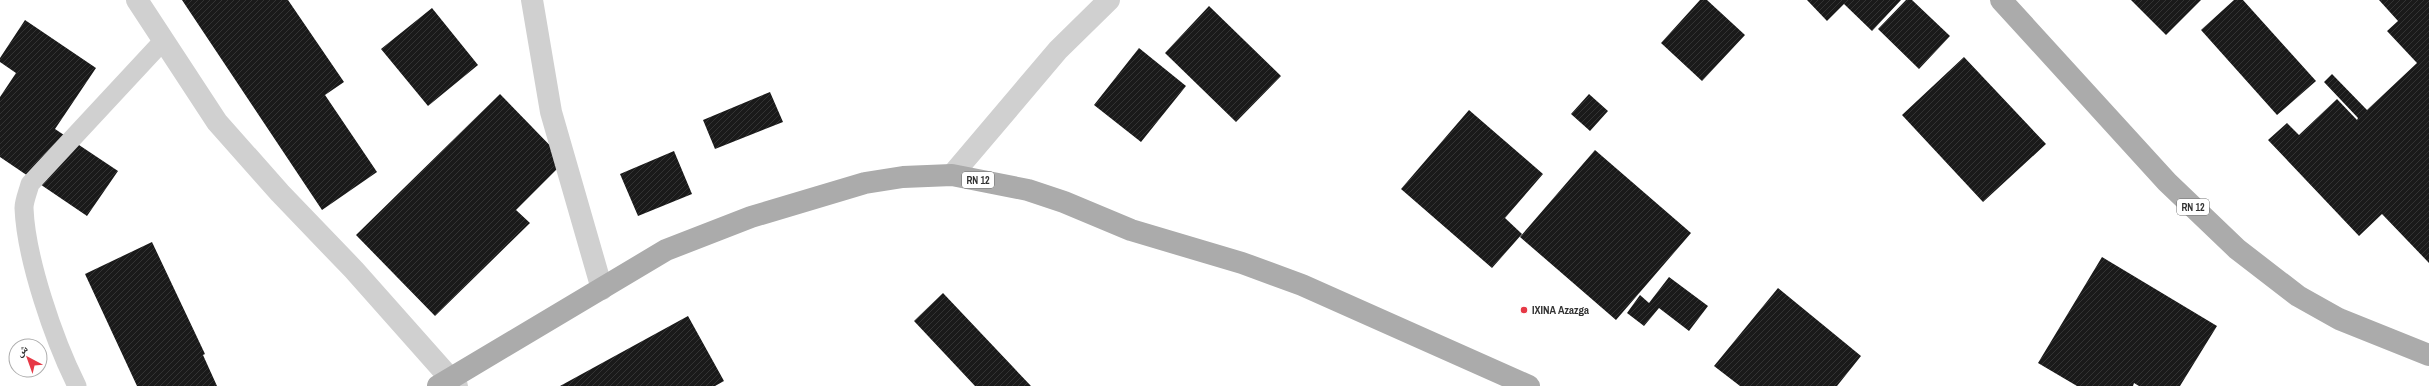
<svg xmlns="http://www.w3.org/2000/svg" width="2429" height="386" viewBox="0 0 2429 386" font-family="'Archivo Narrow','Noto Naskh Arabic',sans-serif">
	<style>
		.building { fill: url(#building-hatch) }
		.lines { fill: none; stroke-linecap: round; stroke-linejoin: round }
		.service { stroke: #d0d0d0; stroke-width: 19 }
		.minor { stroke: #d0d0d0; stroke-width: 22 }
		.primary { stroke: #ababab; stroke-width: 22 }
		.poi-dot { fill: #e63946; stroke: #fff; stroke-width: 1.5 }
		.labels { text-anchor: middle; stroke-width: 4; stroke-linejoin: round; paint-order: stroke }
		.shield { fill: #fff; stroke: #707070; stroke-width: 1 }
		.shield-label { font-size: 10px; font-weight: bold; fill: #333 }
		.poi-label { font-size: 11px; font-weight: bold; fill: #333; stroke: #fff; text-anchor: start }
	</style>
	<defs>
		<pattern id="building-hatch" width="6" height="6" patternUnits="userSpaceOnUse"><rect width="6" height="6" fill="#1a1a1a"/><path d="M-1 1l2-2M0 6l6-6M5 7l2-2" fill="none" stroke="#333"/></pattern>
	</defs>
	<rect width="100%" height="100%" fill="#fff"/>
	<path class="building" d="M 182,0 L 288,0 L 344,82 L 325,95 L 377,172 L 322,210 Z
		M 1700,0 L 1707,0 L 1745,35 L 1702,81 L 1661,43 Z
		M 1807,0 L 1901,0 L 1872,31 L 1844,4 L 1827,21 Z
		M 1906,0 L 1912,0 L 1950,36 L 1919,69 L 1878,29 Z
		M 2131,0 L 2201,0 L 2166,35 Z
		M 2234,0 L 2243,0 L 2316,81 L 2277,115 L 2201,30 Z
		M 2379,0 L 2429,0 L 2429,263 L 2382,214 L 2359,236 L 2268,140 L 2287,123 L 2299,135 L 2337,99 L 2357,120 L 2358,118 L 2324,82 L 2332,74 L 2367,110 L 2417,63 L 2387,31 L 2398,21 Z
		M 1209,6 L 1281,76 L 1236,122 L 1165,53 Z
		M 432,8 L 478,65 L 428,106 L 381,49 Z
		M 25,20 L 96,68 L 55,129 L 118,171 L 87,216 L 0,157 L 0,97 L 16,73 L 0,62 L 0,58 Z
		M 1139,48 L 1186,86 L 1141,142 L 1094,105 Z
		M 1964,57 L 2046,144 L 1983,202 L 1902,115 Z
		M 770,92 L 783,122 L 715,149 L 703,120 Z
		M 500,94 L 565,161 L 516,210 L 530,223 L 435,316 L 356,235 Z
		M 1589,94 L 1608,111 L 1590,131 L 1571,114 Z
		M 1469,110 L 1543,174 L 1505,218 L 1522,234 L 1492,268 L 1401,189 Z
		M 1595,150 L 1691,233 L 1616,320 L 1520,237 Z
		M 674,151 L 692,194 L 638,216 L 620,174 Z
		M 152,242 L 205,354 L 203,355 L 217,386 L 137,386 L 85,274 Z
		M 2102,257 L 2217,326 L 2180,386 L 2139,386 L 2134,383 L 2133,386 L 2077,386 L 2038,363 Z
		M 1669,277 L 1708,306 L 1689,331 L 1659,308 L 1644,326 L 1627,313 L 1640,295 L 1649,303 Z
		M 1778,288 L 1861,356 L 1837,386 L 1740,386 L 1714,366 Z
		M 943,293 L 1031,386 L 975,386 L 914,321 Z
		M 688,316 L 724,381 L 715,386 L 560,386 Z"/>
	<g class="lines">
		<path class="service" d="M 77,386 C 54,340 26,259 24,208 C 24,201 28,192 30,184 L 163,41"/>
		<path class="minor" d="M 137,0 L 217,122 L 280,193 L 354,270 L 457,386
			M 532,0 L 551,112 L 602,289
			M 952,175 L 1058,50 L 1109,0"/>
		<path class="primary" d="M 2001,0 L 2167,182 L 2237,249 L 2298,296 L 2339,319 L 2429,355
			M 438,386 L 666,250 L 751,217 L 865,183 L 903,177 L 952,175 L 1028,190 L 1064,202 L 1131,230 L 1242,263 L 1302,285 L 1529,386"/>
	</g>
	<circle class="poi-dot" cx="1524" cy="310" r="4"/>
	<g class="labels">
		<g class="shield">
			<rect x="962" y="172" width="32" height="16" rx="3"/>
			<rect x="2177" y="199" width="32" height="16" rx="3"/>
		</g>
		<g class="shield-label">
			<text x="978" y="184">RN 12</text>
			<text x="2193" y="211">RN 12</text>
		</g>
		<g class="poi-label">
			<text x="1532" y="314">IXINA Azazga</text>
		</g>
	</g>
	<g transform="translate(28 358) rotate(319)"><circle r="19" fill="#ffffff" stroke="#adadad"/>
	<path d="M0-3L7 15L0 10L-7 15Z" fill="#e63946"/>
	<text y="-6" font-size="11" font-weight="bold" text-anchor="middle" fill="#333333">ش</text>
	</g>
</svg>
